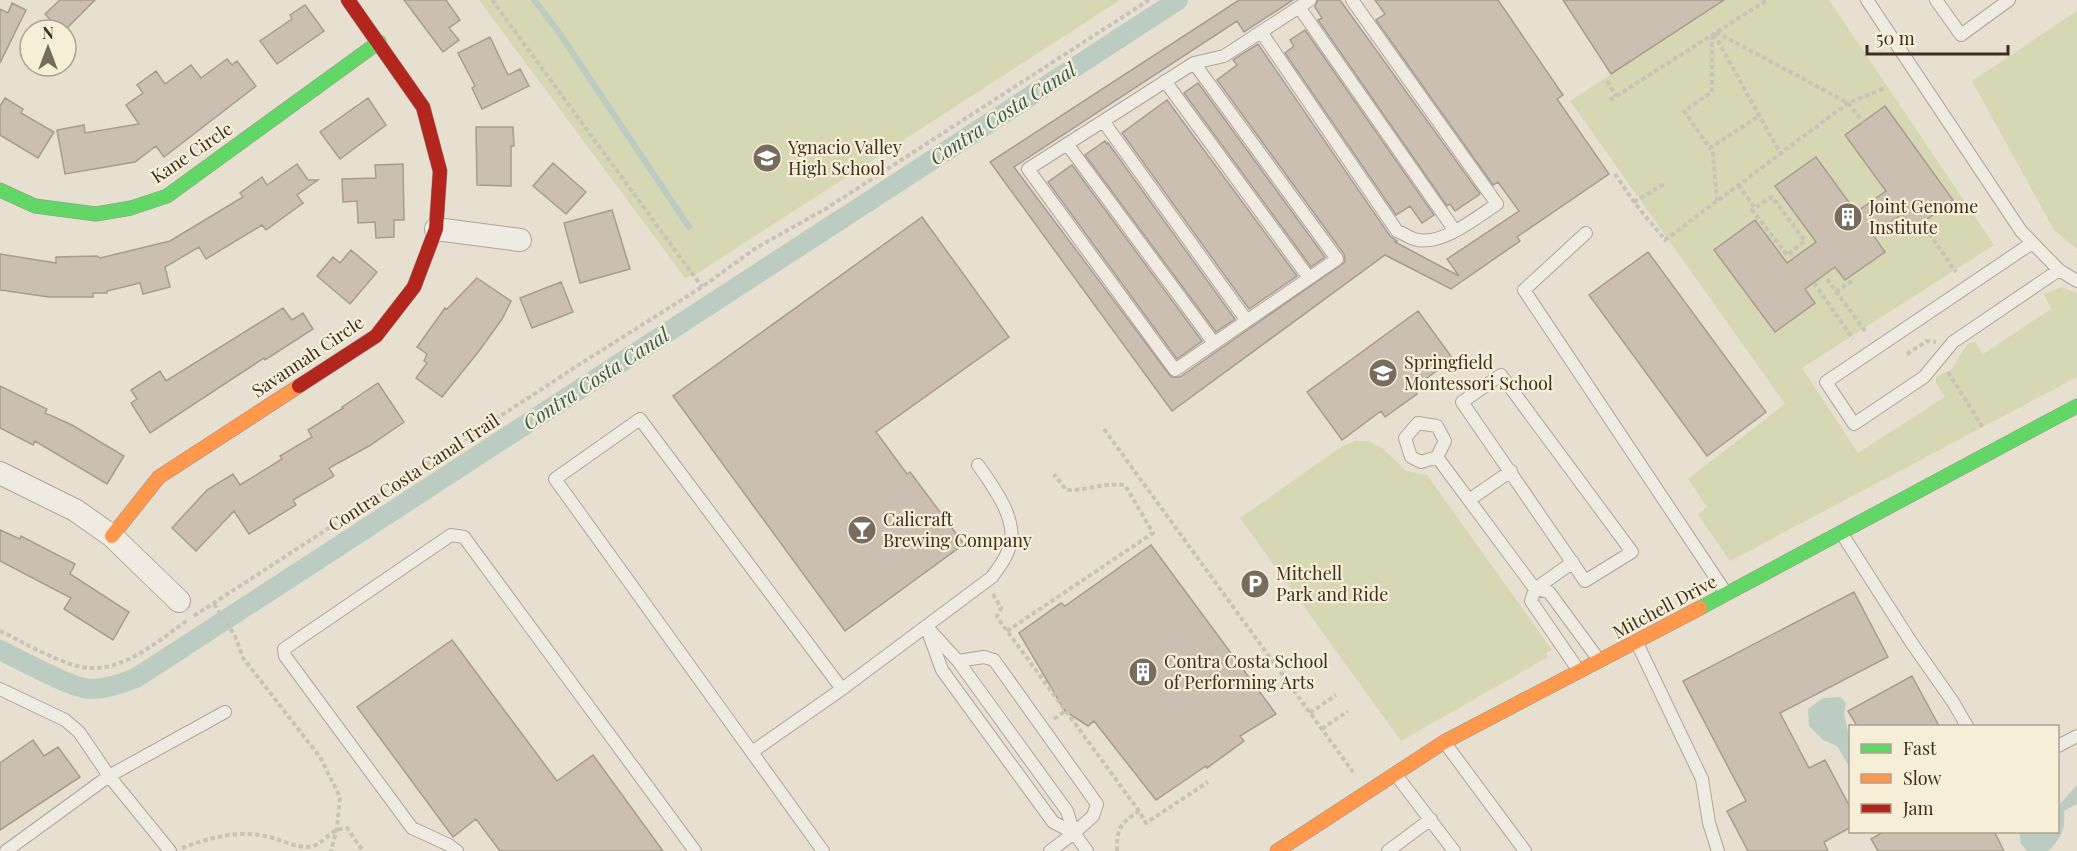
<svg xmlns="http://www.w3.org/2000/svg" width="2077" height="851" viewBox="0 0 2077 851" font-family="'Playfair Display',serif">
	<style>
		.green { fill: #d6d7b3 }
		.water { fill: #bcccc2 }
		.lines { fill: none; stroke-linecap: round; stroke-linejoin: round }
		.stream { stroke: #bcccc2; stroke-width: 6 }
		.canal { stroke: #bcccc2; stroke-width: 20 }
		.building { fill: #cbbfb2; stroke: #a89c90; stroke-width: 1.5 }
		.lane-casing { stroke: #ada599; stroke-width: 14 }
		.street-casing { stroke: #ada599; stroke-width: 24 }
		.fast-casing { stroke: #9c958a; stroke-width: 15 }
		.slow-casing { stroke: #9c958a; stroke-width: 15 }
		.jam-casing { stroke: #9c958a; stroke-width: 15 }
		.path { stroke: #c8c2b9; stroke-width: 4; stroke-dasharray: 4.5 3; stroke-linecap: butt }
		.lane { stroke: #efebe3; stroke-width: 12 }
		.street { stroke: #efebe3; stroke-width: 22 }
		.fast { stroke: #63d668; stroke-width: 14 }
		.slow { stroke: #ff974d; stroke-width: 14 }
		.jam { stroke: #b3261e; stroke-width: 14 }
		.labels { text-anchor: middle; stroke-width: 4.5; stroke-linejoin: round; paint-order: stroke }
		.poi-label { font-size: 18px; fill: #3d2e20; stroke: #f7eed8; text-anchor: start }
		.street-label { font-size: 18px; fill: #3d2e20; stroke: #f7eed8 }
		.water-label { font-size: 20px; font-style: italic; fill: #2f5d5a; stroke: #f7eed8 }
	</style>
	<rect width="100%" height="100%" fill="#e7e0d1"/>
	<path class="green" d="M 479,0 L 1120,0 L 698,273 L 685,278 Z
		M 1726,0 L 1829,0 L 1994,245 L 1802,368 L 1858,453 L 1945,397 L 1936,383 L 1936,377 L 1951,370 L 1968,343 L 1975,342 L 1983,354 L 2051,309 L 2044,294 L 2062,287 L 2077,293 L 2077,377 L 1730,561 L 1698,515 L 1707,507 L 1688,479 L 1785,404 L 1570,101 Z
		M 2077,11 L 2077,249 L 2054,230 L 1972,81 Z
		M 1355,441 L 1368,441 L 1382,448 L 1406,471 L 1427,475 L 1552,650 L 1546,653 L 1548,657 L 1401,741 L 1240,518 L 1341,447 Z"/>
	<path class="water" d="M 1840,697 L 1846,703 L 1844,713 L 1850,742 L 1850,768 L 1837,746 L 1823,740 L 1809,726 L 1808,709 L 1823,698 Z
		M 2077,785 L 2077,804 L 2064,811 C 2066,829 2061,839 2048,851 L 2027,851 L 2021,844 L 2019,832 L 2058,832 L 2058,806 Z"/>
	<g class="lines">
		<path class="stream" d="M 534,0 L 558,31 L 689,227"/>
		<path class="canal" d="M 0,650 C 19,659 72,689 90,689 C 106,689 121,684 136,678 L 1178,0"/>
	</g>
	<path class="building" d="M 60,0 L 95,0 L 65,30 L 60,30 L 45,14 Z
		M 404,0 L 446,0 L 460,20 L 449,28 L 459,40 L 443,52 Z
		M 1239,0 L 1293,0 L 1244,32 L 1237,21 L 1014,167 L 1171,377 L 1180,377 L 1345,262 L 1344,254 L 1217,80 L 1237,65 L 1233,60 L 1258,44 L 1390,236 L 1397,241 L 1395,242 L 1459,276 L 1447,259 L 1519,211 L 1498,182 L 1493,185 L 1376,20 L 1385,14 L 1375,0 L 1498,0 L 1563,95 L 1557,99 L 1609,174 L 1517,237 L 1520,241 L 1451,289 L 1385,255 L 1172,411 L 990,162 Z
		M 1318,0 L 1340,0 L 1480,194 L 1455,211 L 1450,204 L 1447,206 L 1318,20 L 1322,18 L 1315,7 Z
		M 1563,0 L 1724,0 L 1611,74 Z
		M 12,3 L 26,10 L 0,63 L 0,9 L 8,13 Z
		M 305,5 L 324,31 L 277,64 L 260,41 L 292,19 L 290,15 Z
		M 1305,30 L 1434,215 L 1422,223 L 1410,206 L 1396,215 L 1285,53 L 1294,46 L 1290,40 Z
		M 490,37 L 508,75 L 520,69 L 529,86 L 482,109 L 472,88 L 475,86 L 458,53 Z
		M 227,59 L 232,65 L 237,61 L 256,86 L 164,157 L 156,146 L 135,162 L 65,174 L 57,130 L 84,125 L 85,133 L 139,124 L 126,105 L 143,93 L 137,85 L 156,71 L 165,84 L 191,65 L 201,78 Z
		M 1198,83 L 1325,257 L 1311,267 L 1184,93 Z
		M 5,98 L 23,109 L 21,113 L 54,132 L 38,158 L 0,135 L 0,106 Z
		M 368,98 L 386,125 L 340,159 L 320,132 Z
		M 1167,100 L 1297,276 L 1249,309 L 1122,133 Z
		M 1885,106 L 1953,200 L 1914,229 L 1902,214 L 1873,235 L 1885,252 L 1845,280 L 1835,267 L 1805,289 L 1815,303 L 1775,332 L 1714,250 L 1755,220 L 1787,263 L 1816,242 L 1775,186 L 1816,157 L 1856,212 L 1886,191 L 1845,135 Z
		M 476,127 L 513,127 L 514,146 L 511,146 L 511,186 L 477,185 Z
		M 1105,141 L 1107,144 L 1108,143 L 1235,319 L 1216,332 L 1085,155 Z
		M 553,163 L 586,192 L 566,214 L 533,186 Z
		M 297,164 L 308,180 L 318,180 L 297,195 L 303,203 L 266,230 L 262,225 L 206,259 L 199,247 L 165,267 L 170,287 L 143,294 L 140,283 L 107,291 L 107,293 L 93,293 L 93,297 L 49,297 L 0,290 L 0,254 L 56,263 L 56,257 L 97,256 L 100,258 L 170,241 L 243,197 L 240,193 L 262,177 L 267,185 Z
		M 403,164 L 404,220 L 394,220 L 394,237 L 376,238 L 375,222 L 358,223 L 357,201 L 343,202 L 342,179 L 376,178 L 375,165 Z
		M 1072,165 L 1202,341 L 1177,359 L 1048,182 Z
		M 612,210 L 630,269 L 580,283 L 564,223 Z
		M 922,217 L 1009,337 L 876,432 L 907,474 L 910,472 L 964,544 L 845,631 L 673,396 Z
		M 351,250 L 377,272 L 350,304 L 317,276 L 333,257 L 340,263 Z
		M 1648,252 L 1766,412 L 1707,456 L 1589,295 Z
		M 477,278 L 511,301 L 502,319 L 479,351 L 442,397 L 416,378 L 427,363 L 424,361 L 427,354 L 417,347 L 445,308 L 447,309 Z
		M 561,282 L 573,312 L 532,328 L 520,298 Z
		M 283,308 L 292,320 L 303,313 L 313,329 L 265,360 L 264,358 L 150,433 L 131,403 L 137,399 L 131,390 L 160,371 L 166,381 Z
		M 1418,311 L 1453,359 L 1413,388 L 1417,394 L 1385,417 L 1381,411 L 1342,440 L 1307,392 Z
		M 378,383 L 404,422 L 369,446 L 329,468 L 334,476 L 293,500 L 296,505 L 249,534 L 234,511 L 196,551 L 172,528 L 207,490 L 233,474 L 240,485 L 282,459 L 280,456 L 312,437 L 308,430 L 343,408 L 342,407 Z
		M 0,386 L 47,409 L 45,413 L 72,425 L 124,456 L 107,484 L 35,441 L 33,445 L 0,428 Z
		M 0,530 L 20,539 L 21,536 L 75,564 L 70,574 L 129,612 L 113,640 L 64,609 L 71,598 L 0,561 Z
		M 1151,545 L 1276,714 L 1240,736 L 1244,741 L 1207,768 L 1206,766 L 1156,800 L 1094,721 L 1088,726 L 1065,711 L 1019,633 L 1061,603 L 1065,606 Z
		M 1854,592 L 1888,657 L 1780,713 L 1809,768 L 1825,760 L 1851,809 L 1851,827 L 1824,842 L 1828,851 L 1748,851 L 1727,811 L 1746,801 L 1683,681 Z
		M 452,640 L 557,781 L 593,755 L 663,851 L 500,851 L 476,819 L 453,837 L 357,707 Z
		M 1912,676 L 1939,726 L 1857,726 L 1848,711 Z
		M 33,740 L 44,756 L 58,747 L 80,777 L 0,830 L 0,763 Z
		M 1885,831 L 1994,831 L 2004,851 L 1878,851 L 1871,839 Z"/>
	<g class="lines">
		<g class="lane-casing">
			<path id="lane" d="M 1867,0 L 2021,231 L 2059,270 L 2077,281
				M 1936,0 L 1961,35 L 2009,0
				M 1299,7 L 1455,231
				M 1261,32 L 1397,231 C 1403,233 1408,237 1414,239 C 1440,248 1477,217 1497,204 L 1352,0
				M 1194,63 L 1337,259 L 1175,370 L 1028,169 L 1194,63 L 1224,56 L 1310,0
				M 1165,81 L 1309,278
				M 1103,121 L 1247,321
				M 1067,144 L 1214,343
				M 1586,233 L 1524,290 L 1726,593
				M 2032,243 L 1826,382 L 1854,424 L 1924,377 L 1953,342 L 2059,270
				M 1501,375 L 1632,552 L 1585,581 L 1462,402 Z
				M 1418,423 L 1437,426 L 1445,441 L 1437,457 L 1421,462 L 1411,457 L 1405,438 Z
				M 1437,457 L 1535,589 L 1573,562
				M 1469,500 L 1511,471
				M 1842,534 L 1911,642 L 1953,702 L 1967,726
				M 926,626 L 958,661 L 1067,811 L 1074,833 L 1053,822 L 942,670 Z
				M 1637,643 L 1702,779 L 1709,823 L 1718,851
				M 958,661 L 984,657 L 994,660 L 1097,804 L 1093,816 L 1074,833
				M 1579,671 L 1531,601 L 1535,589 L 1549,592 L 1599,660
				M 0,689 L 65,720 L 79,732 L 109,776 L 170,851
				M 1445,743 L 1525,851
				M 2058,746 L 2077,736
				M 752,752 L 842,689 L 992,577 C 999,567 1007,558 1010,545 C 1018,519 992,485 978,465
				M 1396,775 L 1454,851
				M 6,851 L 109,776 L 225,712
				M 457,851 L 449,845 L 412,828 L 285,656 L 284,649 L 451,535 L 464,537 L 695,851
				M 823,851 L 555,479 L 640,419 L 842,689
				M 1050,851 L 1074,833 L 1087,851
				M 1388,851 L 1431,819"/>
		</g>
		<g class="street-casing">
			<path id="street" d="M 436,229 L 520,240
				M 0,473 L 75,510 L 112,536 L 179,601"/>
		</g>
		<g class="fast-casing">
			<path id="fast" d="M 0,190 L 35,206 L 96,214 L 131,208 L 167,196 L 379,42
				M 1700,608 L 2077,406"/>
		</g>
		<g class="slow-casing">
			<path id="slow" d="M 112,536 L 159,477 L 299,386
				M 1277,851 L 1444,742 L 1700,608"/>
		</g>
		<g class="jam-casing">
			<path id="jam" d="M 299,386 L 376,336 L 414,287 L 436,229 L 440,171 L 423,107 L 348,0"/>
		</g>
		<path class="path" d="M 492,0 L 702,287
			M 1716,32 L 1848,103 L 1863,122
			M 1714,34 L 1780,153
			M 1712,35 L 1712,92 L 1684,111 L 1710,148 L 1759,116
			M 1607,81 L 1616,96
			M 1610,100 L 1767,0
			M 1713,152 L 1717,201
			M 1615,174 L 1634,202 L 1665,240 L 1848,103 L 1885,88
			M 1738,185 L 1755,208 L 1772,197 L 1805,241 L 1787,255 L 1752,210 L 1755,208
			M 1634,202 L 1666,183
			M 1925,227 L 1956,272
			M 1827,279 L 1865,331
			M 1814,283 L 1853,339
			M 1836,292 L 1855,279
			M 1907,354 L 1927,341 L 1936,342
			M 1948,372 L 1983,428
			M 1104,429 L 1353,772
			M 993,594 L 1001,608 L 997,617 L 1139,811
			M 214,604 L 235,636 L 243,658 L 320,757 L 340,797 L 337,828 L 331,851
			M 194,616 L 577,366 L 702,287 L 756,248 L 827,208 L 1149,0
			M 0,631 C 23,642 65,667 90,668 C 126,670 159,640 188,620
			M 1007,631 L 1153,533 L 1125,485 C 1105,482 1086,491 1066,490 L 1054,474
			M 1310,713 L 1336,695
			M 1054,719 L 1065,711
			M 1322,729 L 1348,711
			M 182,848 C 208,838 238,830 265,836 C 279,839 292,846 306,847 C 324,847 327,829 347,828 L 363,851
			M 1117,851 C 1117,827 1120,824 1139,811 L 1146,823 L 1208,782"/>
		<use href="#lane" class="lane"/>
		<use href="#street" class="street"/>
		<use href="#fast" class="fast"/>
		<use href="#slow" class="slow"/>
		<use href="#jam" class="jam"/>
	</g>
	<defs>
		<g id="school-disc" transform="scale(1.5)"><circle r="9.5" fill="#786c5e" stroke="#f7eed8"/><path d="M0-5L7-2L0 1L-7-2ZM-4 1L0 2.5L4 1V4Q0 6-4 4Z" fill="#fff"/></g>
		<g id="building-disc" transform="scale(1.5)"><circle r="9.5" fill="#786c5e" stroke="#f7eed8"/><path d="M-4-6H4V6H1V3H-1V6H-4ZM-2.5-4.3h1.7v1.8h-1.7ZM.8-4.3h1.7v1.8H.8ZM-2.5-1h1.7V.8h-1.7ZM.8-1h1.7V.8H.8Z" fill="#fff"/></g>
		<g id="bar-disc" transform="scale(1.5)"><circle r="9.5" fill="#786c5e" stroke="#f7eed8"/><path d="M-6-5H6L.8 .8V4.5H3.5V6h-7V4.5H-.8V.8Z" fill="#fff"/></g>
		<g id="parking-disc" transform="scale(1.5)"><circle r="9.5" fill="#786c5e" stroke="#f7eed8"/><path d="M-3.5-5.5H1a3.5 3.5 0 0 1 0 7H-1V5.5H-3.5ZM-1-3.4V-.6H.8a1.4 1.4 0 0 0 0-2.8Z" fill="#fff"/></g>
	</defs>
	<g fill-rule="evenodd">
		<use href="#school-disc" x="767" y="158"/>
		<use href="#building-disc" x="1848" y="217"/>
		<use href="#school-disc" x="1383" y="373"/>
		<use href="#bar-disc" x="862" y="530"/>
		<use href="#parking-disc" x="1255" y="584"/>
		<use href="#building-disc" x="1143" y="672"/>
	</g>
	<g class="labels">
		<g class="poi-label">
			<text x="788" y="154">Ygnacio Valley<tspan x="788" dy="21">High School</tspan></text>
			<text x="1869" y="213">Joint Genome<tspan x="1869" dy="21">Institute</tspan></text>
			<text x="1404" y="369">Springfield<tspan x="1404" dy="21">Montessori School</tspan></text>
			<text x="883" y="526">Calicraft<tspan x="883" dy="21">Brewing Company</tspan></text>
			<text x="1276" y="580">Mitchell<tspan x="1276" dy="21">Park and Ride</tspan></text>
			<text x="1164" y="668">Contra Costa School<tspan x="1164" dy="21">of Performing Arts</tspan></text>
		</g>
		<g class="street-label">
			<text transform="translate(192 153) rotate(-34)" y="6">Kane Circle</text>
			<text transform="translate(308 357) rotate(-34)" y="6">Savannah Circle</text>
			<text transform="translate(414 473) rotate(-33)" y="6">Contra Costa Canal Trail</text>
			<text transform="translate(1665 607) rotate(-28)" y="6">Mitchell Drive</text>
		</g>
		<g class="water-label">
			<text transform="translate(1003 114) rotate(-33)" y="7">Contra Costa Canal</text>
			<text transform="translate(596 379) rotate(-33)" y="7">Contra Costa Canal</text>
		</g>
	</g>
	<rect x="1849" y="725" width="210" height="108" fill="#f7eed8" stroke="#ada18e" stroke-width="1.5"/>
	<rect x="1861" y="744" width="30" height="9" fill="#63d668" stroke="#ada18e" stroke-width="1.5"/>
	<text x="1903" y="755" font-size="18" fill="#3d2e20">Fast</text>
	<rect x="1861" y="774" width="30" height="9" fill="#ff974d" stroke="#ada18e" stroke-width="1.5"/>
	<text x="1903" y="785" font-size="18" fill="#3d2e20">Slow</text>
	<rect x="1861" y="804" width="30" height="9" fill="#b3261e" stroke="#ada18e" stroke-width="1.5"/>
	<text x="1903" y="815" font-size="18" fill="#3d2e20">Jam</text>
	<g transform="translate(48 48)"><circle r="28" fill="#f7eed8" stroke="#ada18e" stroke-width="1.5"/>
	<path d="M0-4.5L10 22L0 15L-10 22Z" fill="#786c5e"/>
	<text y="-9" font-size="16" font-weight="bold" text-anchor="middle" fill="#3d2e20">N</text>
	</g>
	<path d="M1867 45v9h141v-9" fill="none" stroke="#3d2e20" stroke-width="3"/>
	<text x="1876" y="45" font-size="18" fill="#3d2e20" stroke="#f7eed8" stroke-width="4.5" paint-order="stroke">50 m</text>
</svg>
